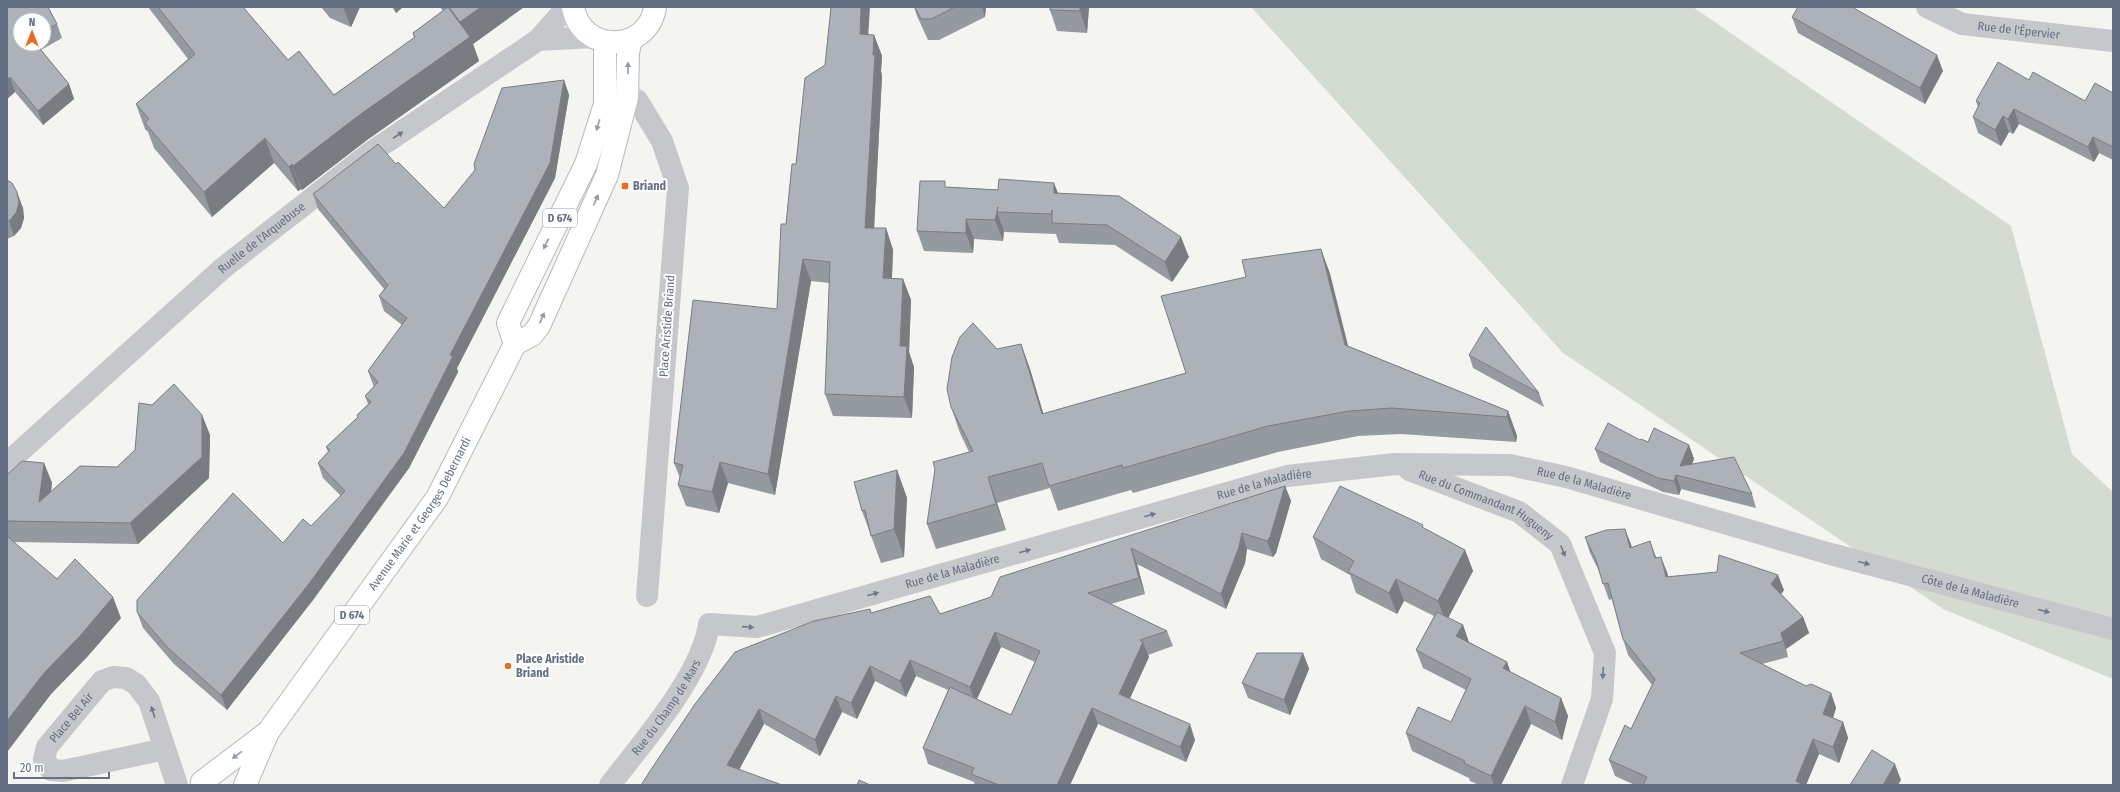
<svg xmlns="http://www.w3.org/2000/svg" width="2120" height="792" viewBox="0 0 2120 792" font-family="'Fira Sans Condensed',sans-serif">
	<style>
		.green { fill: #d4dcd2 }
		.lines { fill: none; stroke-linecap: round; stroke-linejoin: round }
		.major-casing { stroke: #b5b8bd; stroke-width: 24 }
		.minor { stroke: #c5c7cb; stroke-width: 22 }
		.major { stroke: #fff; stroke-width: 22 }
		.wall { fill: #9599a0; fill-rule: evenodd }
		.shaded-wall { fill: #797d82 }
		.building { fill: #adb2ba; stroke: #797d82 }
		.oneway { fill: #929aa8 }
		.oneway2 { fill: #6d788a }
		.poi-dot { fill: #e86e1e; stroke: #fff; stroke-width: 1.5 }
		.labels { text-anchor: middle; stroke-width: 4; stroke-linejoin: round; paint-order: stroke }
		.shield { fill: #fff; stroke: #929aa8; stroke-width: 1 }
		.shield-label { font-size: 11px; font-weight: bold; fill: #636f83 }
		.street-label { font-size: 12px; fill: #636f83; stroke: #fff }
		.poi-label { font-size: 12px; font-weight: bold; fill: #636f83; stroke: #fff; text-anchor: start }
	</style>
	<rect width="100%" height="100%" fill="#f4f5f1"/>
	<path class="green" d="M 1251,7 L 1693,7 L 2011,226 L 2072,454 L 2113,492 L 2113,679 L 1943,609 L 1563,353 Z"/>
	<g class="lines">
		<g class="major-casing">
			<g id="major">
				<path d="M 573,7 C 581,54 648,54 655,7"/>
				<path d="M 515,344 L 508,323 L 586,164 L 605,104 L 605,42"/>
				<path d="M 202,782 L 268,732"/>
				<path id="s6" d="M 245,785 L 268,732 L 437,498 L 515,344 L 532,335 L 539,326 L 607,175 L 627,97 L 628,53 L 631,39"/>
			</g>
		</g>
		<g class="minor">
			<path id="s1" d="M 1927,7 L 1962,24 L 2113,41"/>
			<path d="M 538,40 L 567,7"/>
			<path d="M 611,90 L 637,100 L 662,141 L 678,188 L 647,596"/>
			<path id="s2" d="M 7,463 L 223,268 L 370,153 L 538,40 L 593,37"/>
			<path id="s3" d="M 1409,470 L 1519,512 L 1560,544 L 1605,653 L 1602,699 L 1572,785"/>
			<path id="s4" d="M 165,749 L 63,771 L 51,770 L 44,759 L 47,747 L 102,681 L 113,677 L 126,678 L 136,684 L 149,701 L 177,785"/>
			<path id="s5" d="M 610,785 C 642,743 702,675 709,624 L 757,627 L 1287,476 L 1395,464 L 1510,465 L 1566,477 L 1827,553 L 2113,629"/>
		</g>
		<use href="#major" class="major"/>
	</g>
	<path class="wall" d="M 7,7 L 57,24 L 62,38 L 41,50 L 69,84 L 74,99 L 43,125 L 15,92 L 7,99 ZM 44,20 L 44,44 L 20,44 Z
		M 148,7 L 243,7 L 288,60 L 334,95 L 414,38 L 413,33 L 443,11 L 440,7 L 524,7 L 473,44 L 479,61 L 367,140 L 302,190 L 301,189 L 298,191 L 274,163 L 212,217 L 154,148 L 148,132 L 145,129 L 136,104 L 188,59 Z
		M 321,7 L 360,7 L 351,27 L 330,18 Z
		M 392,7 L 403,7 L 396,13 Z
		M 914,7 L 986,7 L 985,17 L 939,40 L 928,40 L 917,16 Z
		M 1050,7 L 1089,7 L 1087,33 L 1057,31 L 1050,10 Z
		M 1792,17 L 1943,71 L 1925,104 L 1798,33 Z
		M 869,35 L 874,35 L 882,56 L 881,71 L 882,76 L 874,228 L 886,228 L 893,250 L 892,278 L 903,279 L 911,300 L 909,352 L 914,367 L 912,418 L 833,416 L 825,394 L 830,283 L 811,281 L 775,495 L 728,483 L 719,513 L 686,506 L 678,485 L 680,478 L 674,463 L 777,309 L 786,224 L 796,164 L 825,65 Z
		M 564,80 L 569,95 L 555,178 L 457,368 L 458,372 L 409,468 L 313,600 L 227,710 L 174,664 L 143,628 L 137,612 L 283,543 L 311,526 L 341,496 L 323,478 L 318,463 L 328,452 L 326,447 L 358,417 L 357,415 L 368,404 L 365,396 L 374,387 L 368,371 L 402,325 L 384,311 L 379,296 L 384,289 L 318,209 L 313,194 L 396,164 L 444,208 Z
		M 2029,80 L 2085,101 L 2113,93 L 2113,160 L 2099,153 L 2094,162 L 2019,124 L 2013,134 L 2009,132 L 2001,146 L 1978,133 L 1973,117 L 1978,107 L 1976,101 Z
		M 7,180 L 23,208 L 24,218 L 21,228 L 14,236 L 7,239 Z
		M 947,187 L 1058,193 L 1189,257 L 1172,282 L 1115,245 L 1059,243 L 1056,234 L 1005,232 L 1004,231 L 1003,241 L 974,239 L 973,253 L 924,251 L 917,231 Z
		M 1321,249 L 1330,274 L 1348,346 L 1508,411 L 1517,436 L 1516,442 L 1401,434 L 1358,436 L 1278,452 L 1133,493 L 1131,490 L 1058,511 L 1050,488 L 997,503 L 1006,530 L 936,549 L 927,524 L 969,452 L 960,433 L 951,407 L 997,349 L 1021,344 L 1030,369 L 1043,414 L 1186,373 L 1246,277 Z
		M 1469,355 L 1539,393 L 1544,407 L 1473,368 Z
		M 202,415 L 210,435 L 209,478 L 138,544 L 13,542 L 57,579 L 121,618 L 87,657 L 51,694 L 7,752 L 7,475 L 44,463 L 52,483 L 51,492 L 117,467 L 135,450 Z
		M 1640,440 L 1648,442 L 1689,445 L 1694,459 L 1692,464 L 1752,494 L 1756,508 L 1681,489 L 1679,495 L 1663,492 L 1600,462 L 1595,449 Z
		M 897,470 L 907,498 L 904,557 L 881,563 L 862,511 Z
		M 1285,486 L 1291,501 L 1276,553 L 1273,557 L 1247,549 L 1245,563 L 1226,609 L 1137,564 L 1145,594 L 1111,604 L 1167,631 L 1173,646 L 1148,655 L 1149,657 L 1130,698 L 1195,740 L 1186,762 L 1098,724 L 1070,785 L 975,785 L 974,782 L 928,764 L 923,748 L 948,690 L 916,676 L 906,697 L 875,681 L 857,719 L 842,712 L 820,756 L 764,724 L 739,769 L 641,785 L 871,613 L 940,614 L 991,597 ZM 1001,647 L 1035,662 L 1011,715 L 977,699 Z
		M 1424,529 L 1465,550 L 1473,571 L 1448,618 L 1463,625 L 1469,642 L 1507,662 L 1510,672 L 1561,698 L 1568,716 L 1562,740 L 1531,724 L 1501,785 L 1479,785 L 1470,781 L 1469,778 L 1412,751 L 1406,733 L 1451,722 L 1466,690 L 1423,668 L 1416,650 L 1434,616 L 1404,601 L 1397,614 L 1356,593 L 1350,575 L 1321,559 L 1313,537 Z
		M 1585,537 L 1631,547 L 1656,558 L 1667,572 L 1668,577 L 1784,590 L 1781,594 L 1803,617 L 1809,633 L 1786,649 L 1788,657 L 1762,664 L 1806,686 L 1831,693 L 1836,708 L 1833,718 L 1843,722 L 1848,738 L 1839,763 L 1819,754 L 1806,785 L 1635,785 L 1615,776 L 1609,760 L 1631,729 L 1652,685 L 1628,655 L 1623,639 L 1612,599 L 1609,600 L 1599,571 L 1590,553 Z
		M 1303,653 L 1309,669 L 1290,715 L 1248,698 L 1242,683 Z"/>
	<path class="shaded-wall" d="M 343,7 L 360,7 L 351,27 Z
		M 394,7 L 403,7 L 396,13 Z
		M 481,7 L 524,7 L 473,44 L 479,61 L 367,140 L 302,190 L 293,166 L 460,22 Z
		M 861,7 L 870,7 L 867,55 L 860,34 Z
		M 982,7 L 986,7 L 985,17 Z
		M 1080,7 L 1089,7 L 1087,33 L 1080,11 Z
		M 874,35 L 882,56 L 881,71 L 882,76 L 873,249 L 865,228 L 873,55 Z
		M 1937,55 L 1943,71 L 1925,104 L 1920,88 Z
		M 10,77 L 15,92 L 7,99 L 7,80 Z
		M 564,80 L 569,95 L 555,178 L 457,368 L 458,372 L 409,468 L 313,600 L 227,710 L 221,695 L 450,355 Z
		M 69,84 L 74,99 L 43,125 L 38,111 Z
		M 2014,109 L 2019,124 L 2013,134 L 2008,119 Z
		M 2003,116 L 2009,132 L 2001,146 L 1995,130 Z
		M 2093,137 L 2099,153 L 2094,162 L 2088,147 Z
		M 265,138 L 274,163 L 212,217 L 204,192 Z
		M 292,164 L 301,189 L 298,191 L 289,167 Z
		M 1054,183 L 1062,203 L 1054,193 Z
		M 17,192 L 23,208 L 24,218 L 21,228 L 14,236 L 9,221 Z
		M 998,207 L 997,212 L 1004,231 L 1003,241 L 995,220 Z
		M 966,219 L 974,239 L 973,253 L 966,233 Z
		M 886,228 L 893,250 L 891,299 L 883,278 Z
		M 1181,237 L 1189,257 L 1172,282 L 1165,262 Z
		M 1321,249 L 1330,274 L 1354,370 L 1345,345 Z
		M 803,259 L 811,281 L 775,495 L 768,474 Z
		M 903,279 L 911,300 L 909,352 L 914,367 L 912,418 L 904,397 L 900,346 Z
		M 1021,344 L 1030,369 L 1051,439 L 1042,414 Z
		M 1508,411 L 1517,436 L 1516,442 L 1507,417 Z
		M 202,415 L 210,435 L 209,478 L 138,544 L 130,523 Z
		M 1689,445 L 1694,459 L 1686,478 L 1680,466 Z
		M 720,462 L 728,483 L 719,513 L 712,492 Z
		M 44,463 L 52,483 L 47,523 L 39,502 Z
		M 897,470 L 907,498 L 904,557 L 894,529 Z
		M 1676,475 L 1681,489 L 1679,495 L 1674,481 Z
		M 988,477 L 997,503 L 1006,530 L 996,504 Z
		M 1285,486 L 1291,501 L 1276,553 L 1273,557 L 1267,541 Z
		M 1625,529 L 1631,544 L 1636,563 L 1630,548 Z
		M 1242,533 L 1247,549 L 1245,563 L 1226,609 L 1221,594 Z
		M 1650,541 L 1656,557 L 1661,574 L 1655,558 Z
		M 1131,548 L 1137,564 L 1145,594 L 1139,578 Z
		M 1465,550 L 1473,571 L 1446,622 L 1438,601 Z
		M 1661,557 L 1667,572 L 1672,593 L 1666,577 Z
		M 1778,575 L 1784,590 L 1777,600 L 1771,584 Z
		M 1396,579 L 1404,601 L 1397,614 L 1389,593 Z
		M 113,597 L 121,618 L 87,657 L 51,694 L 7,752 L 7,721 L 44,673 Z
		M 1803,617 L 1809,633 L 1786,649 L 1788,657 L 1781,633 Z
		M 1463,625 L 1469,643 L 1456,636 Z
		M 995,632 L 1001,647 L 975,703 L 970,687 Z
		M 1143,642 L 1149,657 L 1125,709 L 1119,694 Z
		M 1303,653 L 1309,669 L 1290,715 L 1284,700 Z
		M 910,660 L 916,676 L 906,697 L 900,681 Z
		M 1507,662 L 1513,679 L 1503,668 Z
		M 870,666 L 875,681 L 857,719 L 851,703 Z
		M 1831,693 L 1836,708 L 1829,730 L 1823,714 Z
		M 836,696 L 842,712 L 820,756 L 815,740 Z
		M 1561,698 L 1568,716 L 1562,740 L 1555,722 Z
		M 1525,706 L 1531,724 L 1501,785 L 1494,785 L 1491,776 Z
		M 1092,708 L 1098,724 L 1070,785 L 1057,785 Z
		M 759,709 L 764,724 L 733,781 L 727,765 Z
		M 1843,722 L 1848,738 L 1839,763 L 1833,747 Z
		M 1190,724 L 1195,740 L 1186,762 L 1180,747 Z
		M 1813,739 L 1819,754 L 1806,785 L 1798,785 L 1796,781 Z
		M 1895,764 L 1901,780 L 1898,785 L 1883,785 Z"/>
	<path class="building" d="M 7,7 L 48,7 L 57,24 L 44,31 L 44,20 L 20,20 L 20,44 L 36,44 L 69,84 L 38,111 L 10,77 L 7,80 Z
		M 158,7 L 243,7 L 288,60 L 299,51 L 334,95 L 415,37 L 413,33 L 448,7 L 470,37 L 358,116 L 293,166 L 292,164 L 289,167 L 265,138 L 204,192 L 145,123 L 149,119 L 136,104 L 195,54 Z
		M 449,7 L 481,7 L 460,22 Z
		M 831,7 L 861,7 L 860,34 L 874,35 L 873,55 L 875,55 L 865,228 L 886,228 L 883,278 L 903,279 L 900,346 L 907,346 L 904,397 L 825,394 L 830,262 L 803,259 L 768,474 L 720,462 L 712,492 L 678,485 L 683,465 L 674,463 L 693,300 L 777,309 L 781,224 L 786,224 L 792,164 L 796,164 L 805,78 L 825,65 Z
		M 915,7 L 955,7 L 931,19 L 921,19 Z
		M 1050,7 L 1080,7 L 1080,11 L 1050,10 Z
		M 1798,7 L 1852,7 L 1937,55 L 1920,88 L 1792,17 Z
		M 1998,62 L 2029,80 L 2033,72 L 2085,101 L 2095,83 L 2113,93 L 2113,147 L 2093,137 L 2088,147 L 2014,109 L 2008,119 L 2003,116 L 1995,130 L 1973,117 L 1980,103 L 1976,101 Z
		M 564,80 L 550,163 L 450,355 L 453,356 L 404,453 L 308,585 L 221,695 L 168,648 L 137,612 L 137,600 L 233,493 L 283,543 L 303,519 L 311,526 L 345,491 L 318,463 L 330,450 L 326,447 L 358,417 L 357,415 L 371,402 L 365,396 L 378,382 L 368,371 L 407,318 L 379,296 L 388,285 L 313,194 L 378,144 L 396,164 L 398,162 L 444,208 L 475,170 L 474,164 L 502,88 Z
		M 999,179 L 1054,183 L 1054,193 L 1119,196 L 1181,237 L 1165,262 L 1107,225 L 1052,223 L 1052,210 L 1052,214 L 997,212 L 998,207 L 995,220 L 966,219 L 966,233 L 917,231 L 920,181 L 945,181 L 945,187 L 998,190 Z
		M 7,180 L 12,183 L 17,192 L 19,203 L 16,213 L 9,221 L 7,221 Z
		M 1321,249 L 1345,345 L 1508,411 L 1507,417 L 1392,408 L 1349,411 L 1268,426 L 1123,468 L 1122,465 L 1049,486 L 1042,463 L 988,477 L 996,504 L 927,524 L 935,469 L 933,462 L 973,451 L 951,407 L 947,389 L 952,357 L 960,337 L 973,323 L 997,349 L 1021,344 L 1042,414 L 1186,373 L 1161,296 L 1246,277 L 1242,260 Z
		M 1486,327 L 1539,393 L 1469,355 Z
		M 174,384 L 202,415 L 202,457 L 130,523 L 7,521 L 7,475 L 22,461 L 44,463 L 39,502 L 80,466 L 117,467 L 135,450 L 139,403 L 152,405 Z
		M 1608,423 L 1640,440 L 1641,439 L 1648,442 L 1654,428 L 1689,445 L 1680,466 L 1734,457 L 1752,494 L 1676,475 L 1674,481 L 1658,478 L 1595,449 Z
		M 897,470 L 894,529 L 871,536 L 865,510 L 862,511 L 854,482 Z
		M 1285,486 L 1270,537 L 1267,541 L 1242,533 L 1239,547 L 1221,594 L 1131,548 L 1139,578 L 1088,593 L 1167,631 L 1140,640 L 1143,642 L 1119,694 L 1190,724 L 1180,747 L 1092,708 L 1057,785 L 999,785 L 971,774 L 974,768 L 923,748 L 950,687 L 1011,715 L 1040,651 L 995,632 L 970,687 L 910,660 L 900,681 L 870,666 L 851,703 L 836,696 L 815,740 L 759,709 L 727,765 L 782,785 L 641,785 L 658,759 L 695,704 L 735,652 L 814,621 L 870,609 L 871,613 L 930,596 L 940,614 L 991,597 L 1000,577 Z
		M 1340,486 L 1423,525 L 1422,527 L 1465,550 L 1438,601 L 1396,579 L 1389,593 L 1348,572 L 1354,561 L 1313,537 Z
		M 1625,529 L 1630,548 L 1650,541 L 1655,558 L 1661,557 L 1666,577 L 1717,572 L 1719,555 L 1778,575 L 1771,584 L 1803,617 L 1781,633 L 1783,641 L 1740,653 L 1806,686 L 1811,684 L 1831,693 L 1823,714 L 1843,722 L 1833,747 L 1813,739 L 1796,781 L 1803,785 L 1643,785 L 1647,777 L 1609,760 L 1625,725 L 1631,729 L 1655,679 L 1623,639 L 1608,583 L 1603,584 L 1596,560 L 1585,537 L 1606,530 Z
		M 7,536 L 57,579 L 75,559 L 113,597 L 80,636 L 44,673 L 7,721 Z
		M 1437,612 L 1463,625 L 1456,636 L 1507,662 L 1503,668 L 1561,698 L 1555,722 L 1525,706 L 1491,776 L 1464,763 L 1465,761 L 1406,733 L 1418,707 L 1451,722 L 1471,679 L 1416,650 Z
		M 1257,653 L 1303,653 L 1284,700 L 1242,683 Z
		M 1872,750 L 1895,764 L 1883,785 L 1850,785 Z
		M 859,780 L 870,785 L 857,785 Z"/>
	<defs><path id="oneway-solid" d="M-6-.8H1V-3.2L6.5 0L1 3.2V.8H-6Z"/></defs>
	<g class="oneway">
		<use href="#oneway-solid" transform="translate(628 68) rotate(-90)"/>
		<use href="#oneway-solid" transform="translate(598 125) rotate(107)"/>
		<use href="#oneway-solid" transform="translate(596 200) rotate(-66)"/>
		<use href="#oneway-solid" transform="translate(546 244) rotate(116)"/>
		<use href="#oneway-solid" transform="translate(542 318) rotate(-66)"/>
		<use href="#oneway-solid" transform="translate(237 755) rotate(143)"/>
	</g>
	<g class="oneway2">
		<use href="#oneway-solid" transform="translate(398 135) rotate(-33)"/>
		<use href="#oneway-solid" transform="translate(1150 515) rotate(-16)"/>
		<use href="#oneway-solid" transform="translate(1025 551) rotate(-16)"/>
		<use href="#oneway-solid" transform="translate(1563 551) rotate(68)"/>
		<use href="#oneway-solid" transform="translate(1864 563) rotate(15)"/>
		<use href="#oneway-solid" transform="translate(873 594) rotate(-16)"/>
		<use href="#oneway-solid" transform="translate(2044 611) rotate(15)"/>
		<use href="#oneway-solid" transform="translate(748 627) rotate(4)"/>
		<use href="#oneway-solid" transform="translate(1603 673) rotate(93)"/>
		<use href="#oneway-solid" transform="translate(153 712) rotate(-108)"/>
	</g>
	<g class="poi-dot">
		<rect x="621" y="182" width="8" height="8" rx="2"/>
		<circle cx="508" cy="666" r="4"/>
	</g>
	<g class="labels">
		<g class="shield">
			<rect x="543" y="209" width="34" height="18" rx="3"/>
			<rect x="335" y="606" width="34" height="18" rx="3"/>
		</g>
		<g class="shield-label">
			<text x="560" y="222">D 674</text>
			<text x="352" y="619">D 674</text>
		</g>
		<g class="street-label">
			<text dy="4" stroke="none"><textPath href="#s1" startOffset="96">Rue de l'Épervier</textPath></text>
			<text dy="4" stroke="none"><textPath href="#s2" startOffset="340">Ruelle de l'Arquebuse</textPath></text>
			<text transform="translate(667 326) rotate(-86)" y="4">Place Aristide Briand</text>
			<text dy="4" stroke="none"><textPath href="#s5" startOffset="1090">Rue de la Maladière</textPath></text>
			<text dy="4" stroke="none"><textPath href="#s5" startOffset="766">Rue de la Maladière</textPath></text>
			<text dy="4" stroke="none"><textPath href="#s3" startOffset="85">Rue du Commandant Hugueny</textPath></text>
			<text dy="4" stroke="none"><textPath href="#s6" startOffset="324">Avenue Marie et Georges Debernardi</textPath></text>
			<text dy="4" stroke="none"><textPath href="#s5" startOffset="442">Rue de la Maladière</textPath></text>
			<text dy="4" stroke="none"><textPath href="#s5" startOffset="1491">Côte de la Maladière</textPath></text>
			<text dy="4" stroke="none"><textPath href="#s5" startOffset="96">Rue du Champ de Mars</textPath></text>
			<text dy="4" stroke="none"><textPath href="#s4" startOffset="180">Place Bel Air</textPath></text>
		</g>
		<g class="poi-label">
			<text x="633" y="190">Briand</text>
			<text x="516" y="663">Place Aristide<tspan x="516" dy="14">Briand</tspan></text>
		</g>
	</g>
	<rect width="2120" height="792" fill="none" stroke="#636f83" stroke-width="16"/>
	<g transform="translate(32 32)"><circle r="19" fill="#ffffff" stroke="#c1c5cd"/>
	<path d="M0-3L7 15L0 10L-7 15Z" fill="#e86e1e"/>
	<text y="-6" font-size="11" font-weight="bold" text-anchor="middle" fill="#636f83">N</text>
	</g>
	<path d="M14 772v6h95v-6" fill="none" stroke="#636f83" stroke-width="2"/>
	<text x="20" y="772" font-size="12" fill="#636f83" stroke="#ffffff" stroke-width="3" paint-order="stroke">20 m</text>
</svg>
